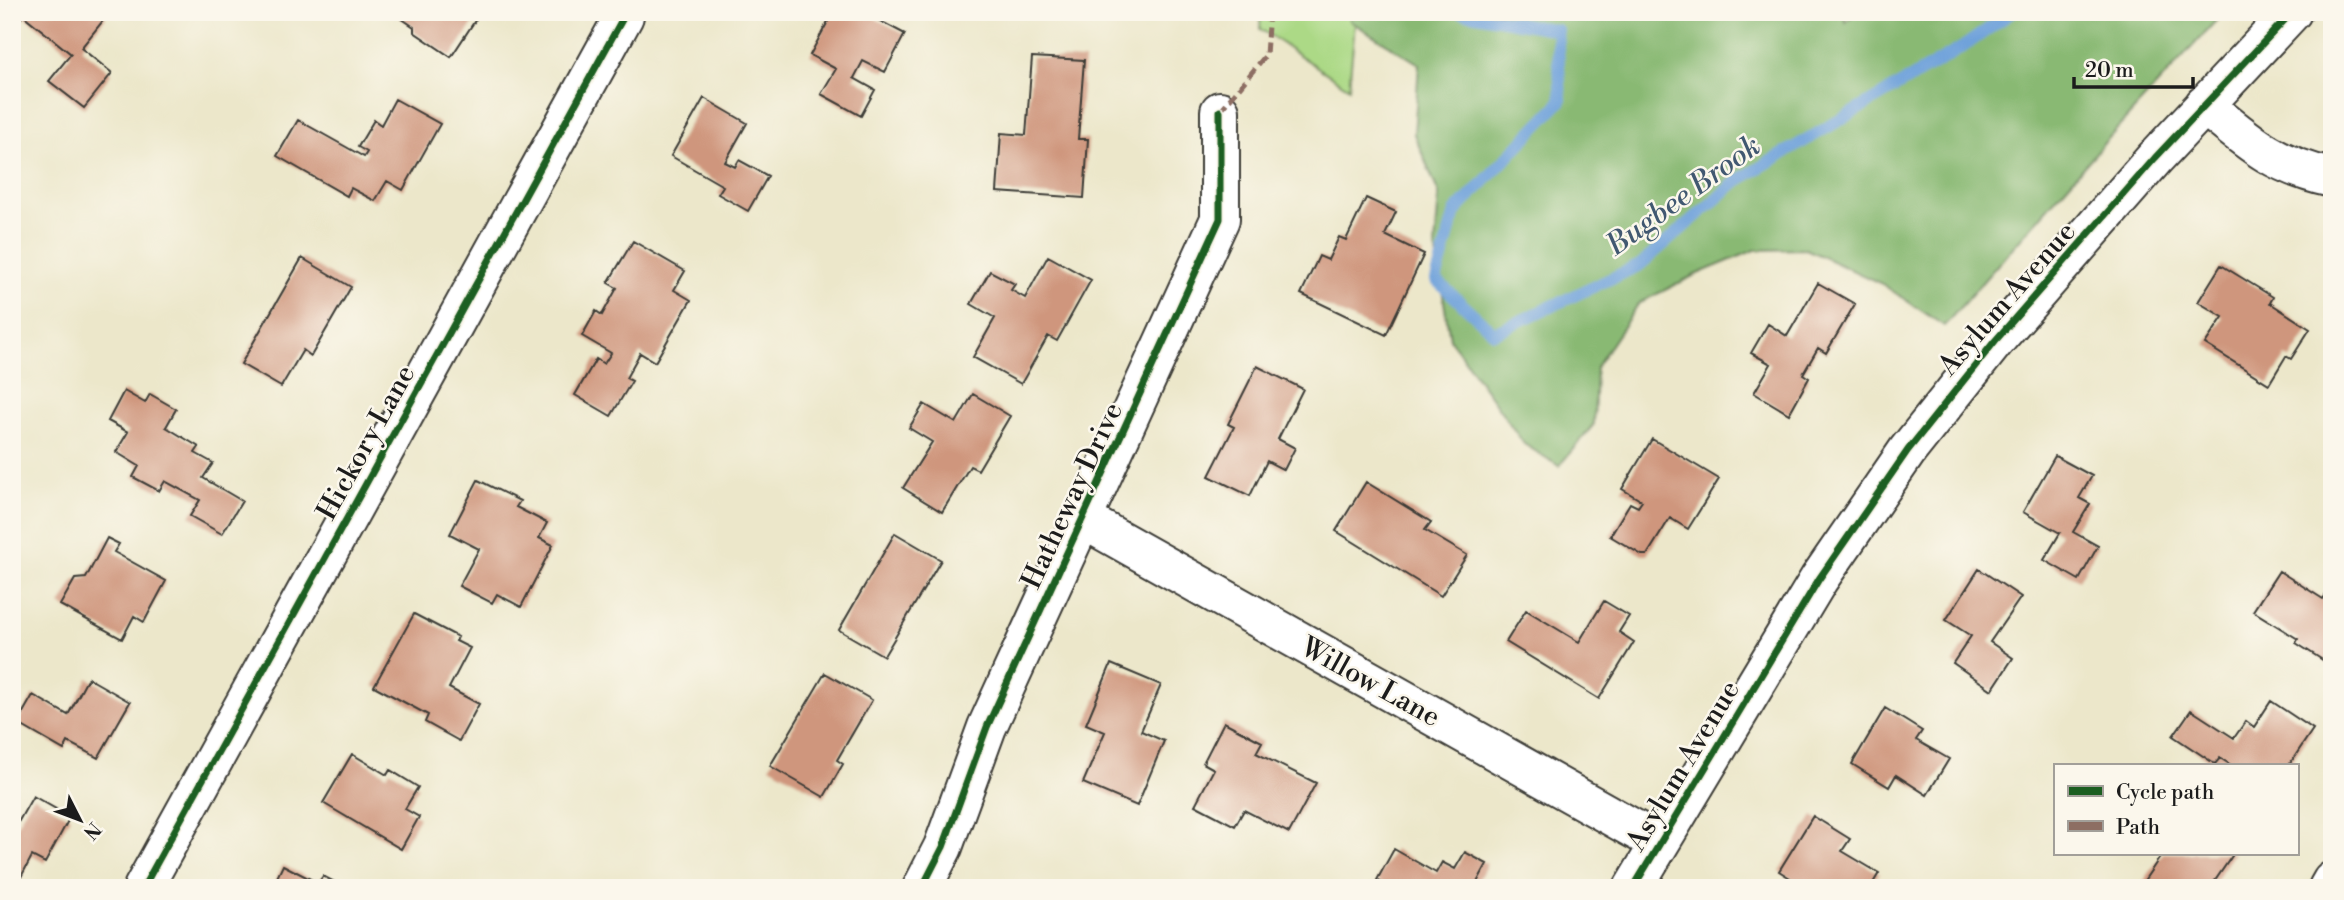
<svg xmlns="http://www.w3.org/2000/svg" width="2344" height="900" viewBox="0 0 2344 900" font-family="'Libre Bodoni',serif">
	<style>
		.green { fill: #acd986; stroke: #647a51; stroke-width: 2 }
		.forest { fill: #89b973; stroke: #526a48; stroke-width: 2 }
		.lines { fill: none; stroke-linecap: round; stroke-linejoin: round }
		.stream { stroke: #6ea1da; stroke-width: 12 }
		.building { fill: #cf967d }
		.street-casing { stroke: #3b3a36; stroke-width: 42 }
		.street { stroke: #fff; stroke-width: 38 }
		.quiet { stroke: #8d6e63; stroke-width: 5; stroke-dasharray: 10 5; stroke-linecap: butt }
		.cycleway-casing { stroke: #fbf7ec; stroke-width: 11 }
		.cycleway { stroke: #1b5e20; stroke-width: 7 }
		.labels { text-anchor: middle; stroke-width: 5; stroke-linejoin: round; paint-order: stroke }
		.street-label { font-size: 28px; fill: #1c1c1c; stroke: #fbf7ec }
		.water-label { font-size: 30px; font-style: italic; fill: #415871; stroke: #fbf7ec }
	</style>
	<rect width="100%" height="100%" fill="#fbf7ec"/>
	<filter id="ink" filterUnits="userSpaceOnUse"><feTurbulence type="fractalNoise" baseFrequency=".0143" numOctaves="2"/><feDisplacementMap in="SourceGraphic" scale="14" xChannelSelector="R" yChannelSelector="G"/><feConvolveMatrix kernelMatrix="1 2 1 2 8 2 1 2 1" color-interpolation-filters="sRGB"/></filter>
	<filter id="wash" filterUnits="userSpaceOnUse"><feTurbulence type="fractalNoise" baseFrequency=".00686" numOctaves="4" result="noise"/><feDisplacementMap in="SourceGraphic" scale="28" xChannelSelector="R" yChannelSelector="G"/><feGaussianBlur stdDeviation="1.57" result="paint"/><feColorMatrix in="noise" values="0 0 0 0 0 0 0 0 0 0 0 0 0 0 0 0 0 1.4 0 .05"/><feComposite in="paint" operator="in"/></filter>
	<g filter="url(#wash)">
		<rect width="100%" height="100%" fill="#ece7ca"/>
		<path class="green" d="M 1261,12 L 1356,12 L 1349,88 L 1260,29 Z"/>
		<path class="forest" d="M 1349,12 L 1843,12 L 1846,22 L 1856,12 L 2224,12 L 2106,141 L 1944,326 L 1882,284 L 1806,249 L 1755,250 L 1695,275 L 1639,303 L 1596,367 L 1594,424 L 1559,466 L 1524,444 L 1450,339 L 1435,246 L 1439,194 L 1414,134 L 1419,64 L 1350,21 Z"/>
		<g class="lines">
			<path class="stream" d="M 1460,12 L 1557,30 L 1561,101 L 1455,212 L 1436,280 L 1494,333 L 1640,265 L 1737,181 L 1963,47 L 2012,12"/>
		</g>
		<g id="blocks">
			<path class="building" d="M 12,12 L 100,12 L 106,17 L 81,48 L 112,73 L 84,108 L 49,81 L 71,54 L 23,15 L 16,25 L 12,22 Z
				M 392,12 L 466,12 L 476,19 L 451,57 L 414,32 L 414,27 Z
				M 833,12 L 863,12 L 905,34 L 885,72 L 863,61 L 854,78 L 875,90 L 861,116 L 821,94 L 836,69 L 810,55 Z
				M 1032,57 L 1084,60 L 1078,139 L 1088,139 L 1084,198 L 997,192 L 1001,133 L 1026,135 Z
				M 704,98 L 747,123 L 725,162 L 735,167 L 739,160 L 768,176 L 748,211 L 718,194 L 723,186 L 671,156 Z
				M 395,99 L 440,124 L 403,190 L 387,181 L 375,201 L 351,188 L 347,196 L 277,156 L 298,120 L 364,157 L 367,152 L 358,147 L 374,120 L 381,125 Z
				M 12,150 L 21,157 L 12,169 Z
				M 1366,198 L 1396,212 L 1385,235 L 1424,254 L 1386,335 L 1301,294 L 1319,256 L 1328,260 L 1339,237 L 1346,240 Z
				M 633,241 L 685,271 L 674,290 L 691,300 L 655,362 L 640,353 L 626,378 L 632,381 L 611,416 L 575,395 L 596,359 L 604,364 L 611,353 L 582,336 L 596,311 L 602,315 L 617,288 L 608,283 Z
				M 1048,256 L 1091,280 L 1057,341 L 1048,336 L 1021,384 L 973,357 L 995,318 L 971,304 L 990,271 L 1015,284 L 1011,290 L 1025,298 Z
				M 302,258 L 351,287 L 311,356 L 303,350 L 281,387 L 241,364 Z
				M 2221,265 L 2273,297 L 2270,303 L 2310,329 L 2291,359 L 2286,356 L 2269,384 L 2205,344 L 2223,317 L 2198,302 Z
				M 1818,283 L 1855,304 L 1826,353 L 1818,348 L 1803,374 L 1809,378 L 1789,414 L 1754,393 L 1771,364 L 1751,353 L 1768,324 L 1787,336 Z
				M 1257,366 L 1303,389 L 1278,439 L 1295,448 L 1284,470 L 1267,461 L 1250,496 L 1209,476 L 1234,427 L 1228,424 Z
				M 124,391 L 145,403 L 150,394 L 176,409 L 166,427 L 199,447 L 195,453 L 213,463 L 203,478 L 242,501 L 222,534 L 190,516 L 200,500 L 165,481 L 159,491 L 133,477 L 139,466 L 116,452 L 128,432 L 108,421 Z
				M 973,394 L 1010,416 L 978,470 L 970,466 L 942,512 L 903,488 L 932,442 L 909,428 L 924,404 L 956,423 Z
				M 1652,439 L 1719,479 L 1688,529 L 1670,518 L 1647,555 L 1642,555 L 1610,536 L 1630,503 L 1638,507 L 1642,501 L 1622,489 Z
				M 2055,456 L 2092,476 L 2079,498 L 2090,504 L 2073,532 L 2098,546 L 2079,580 L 2044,560 L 2060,533 L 2023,512 Z
				M 478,480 L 520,501 L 516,507 L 547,523 L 539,538 L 553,545 L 521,607 L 497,594 L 492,603 L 459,586 L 479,549 L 450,534 Z
				M 1366,482 L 1431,522 L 1425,530 L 1467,555 L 1441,596 L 1336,531 Z
				M 895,533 L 941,560 L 884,656 L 839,630 Z
				M 107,538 L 119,544 L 114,552 L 166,581 L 144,622 L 134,616 L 122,639 L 60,605 L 75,579 L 86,578 Z
				M 1979,569 L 2021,597 L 1990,642 L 2013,658 L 1992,690 L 1953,663 L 1971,636 L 1946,620 Z
				M 2279,571 L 2323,599 L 2332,586 L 2332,666 L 2296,643 L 2298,639 L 2253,611 Z
				M 1604,601 L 1629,616 L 1619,632 L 1634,642 L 1599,699 L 1506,642 L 1526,610 L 1579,642 Z
				M 414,614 L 458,637 L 456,641 L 470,648 L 449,688 L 479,704 L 459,741 L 425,722 L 428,715 L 374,686 Z
				M 1111,664 L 1161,685 L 1141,731 L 1164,741 L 1137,806 L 1083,783 L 1105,732 L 1086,724 Z
				M 825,673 L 872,700 L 837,760 L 843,764 L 824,797 L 770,766 Z
				M 88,678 L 130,702 L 98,758 L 68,742 L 64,750 L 17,723 L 33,695 L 68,715 Z
				M 2271,701 L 2313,729 L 2289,765 L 2231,765 L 2220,758 L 2215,764 L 2173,736 L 2191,710 L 2234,738 L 2246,721 L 2254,727 Z
				M 1885,708 L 1922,731 L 1916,740 L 1949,759 L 1927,795 L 1896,775 L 1889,787 L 1852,764 Z
				M 1224,722 L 1262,742 L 1256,753 L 1316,783 L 1289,833 L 1244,810 L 1235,826 L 1195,805 L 1214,769 L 1203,763 Z
				M 352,754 L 387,775 L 390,770 L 418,787 L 405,809 L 419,817 L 401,849 L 323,803 Z
				M 33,796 L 70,817 L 45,863 L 32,856 L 21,877 L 12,873 L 12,833 Z
				M 1813,816 L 1850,839 L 1842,851 L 1879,873 L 1870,888 L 1831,888 L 1823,883 L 1820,888 L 1806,888 L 1779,871 Z
				M 1394,849 L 1436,873 L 1442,862 L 1455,869 L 1465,852 L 1487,864 L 1474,888 L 1391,888 L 1377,880 Z
				M 2163,853 L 2234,853 L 2210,888 L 2139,888 Z
				M 283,865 L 318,883 L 323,876 L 346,888 L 272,888 Z"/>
		</g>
	</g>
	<g filter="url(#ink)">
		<use href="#blocks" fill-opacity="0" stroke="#3b3a36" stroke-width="2"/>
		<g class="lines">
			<g class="street-casing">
				<path id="street" d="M 2204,105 C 2249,142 2273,165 2332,178
					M 1084,520 L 1659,843
					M 143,888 L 624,16
					M 922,888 L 943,847 L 987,727 L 1220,219 L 1220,111
					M 1633,888 L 1819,579 L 1908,450 L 1995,341 L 2155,158 L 2292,12
					M 2328,888 L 2332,881"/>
			</g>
			<use href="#street" class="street"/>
			<path class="quiet" d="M 1220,111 L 1266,55 L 1269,12"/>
			<g class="cycleway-casing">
				<path id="cycleway" d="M 143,888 L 624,16
					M 922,888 L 943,847 L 987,727 L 1220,219 L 1220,111
					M 1633,888 L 1819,579 L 1908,450 L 1995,341 L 2155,158 L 2292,12"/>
			</g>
			<use href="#cycleway" class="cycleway"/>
		</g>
	</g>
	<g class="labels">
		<g class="street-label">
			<text transform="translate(2006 298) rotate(-49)" y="10">Asylum Avenue</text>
			<text transform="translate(365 442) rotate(-61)" y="10">Hickory Lane</text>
			<text transform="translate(1071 495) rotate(-65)" y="10">Hatheway Drive</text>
			<text transform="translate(1371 681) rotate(29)" y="10">Willow Lane</text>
			<text transform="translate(1682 765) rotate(-59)" y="10">Asylum Avenue</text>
		</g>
		<g class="water-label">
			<text transform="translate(1683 195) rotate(-36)" y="10">Bugbee Brook</text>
		</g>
	</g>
	<rect width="2344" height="900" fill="none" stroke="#fbf7ec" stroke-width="42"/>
	<rect x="2054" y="764" width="245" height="91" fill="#fbf7ec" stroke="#a29f99" stroke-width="2"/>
	<rect x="2068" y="786" width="35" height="10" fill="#1b5e20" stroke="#a29f99" stroke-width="2"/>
	<text x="2116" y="799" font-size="21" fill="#1c1c1c">Cycle path</text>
	<rect x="2068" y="821" width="35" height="10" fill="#8d6e63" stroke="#a29f99" stroke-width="2"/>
	<text x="2116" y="834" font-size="21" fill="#1c1c1c">Path</text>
	<g transform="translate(80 820) rotate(132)" stroke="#fbf7ec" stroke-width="5" paint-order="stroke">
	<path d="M0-5L12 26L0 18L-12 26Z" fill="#1c1c1c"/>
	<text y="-10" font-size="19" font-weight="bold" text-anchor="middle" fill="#1c1c1c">N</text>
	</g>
	<path d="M2074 77v10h119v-10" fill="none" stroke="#1c1c1c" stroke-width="3.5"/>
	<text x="2085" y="77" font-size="21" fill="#1c1c1c" stroke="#fbf7ec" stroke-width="5" paint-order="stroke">20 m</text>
</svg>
